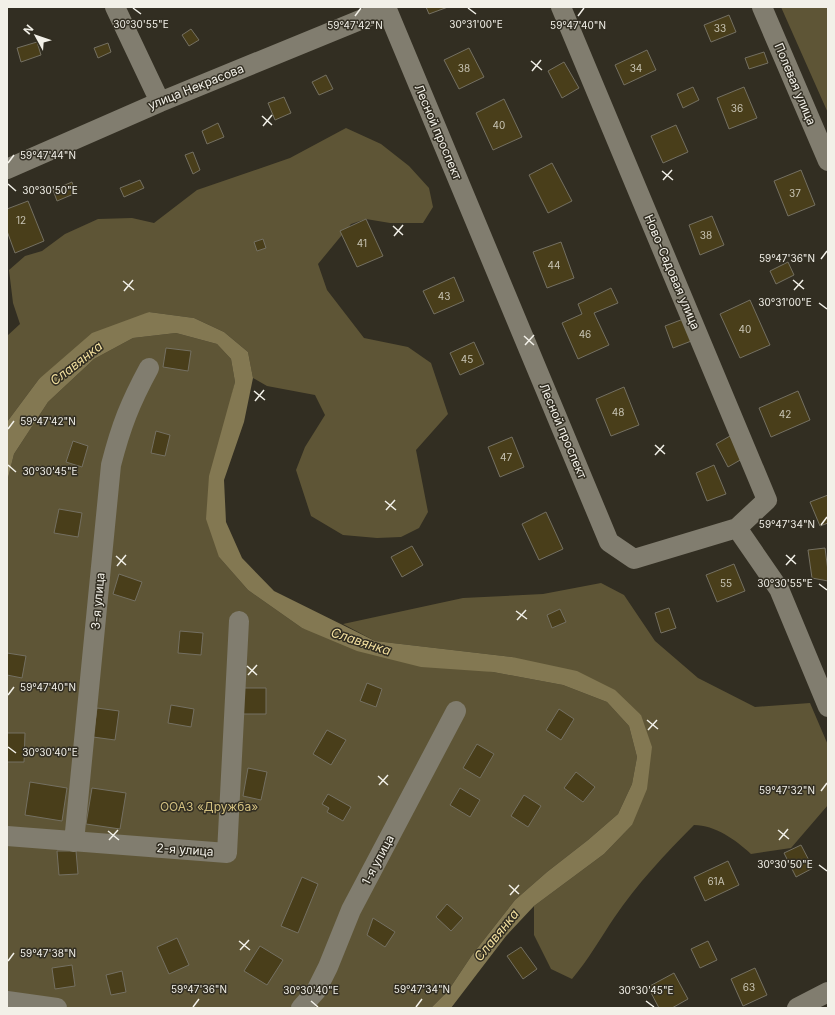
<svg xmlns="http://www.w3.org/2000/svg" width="835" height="1015" viewBox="0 0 835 1015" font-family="Inter,sans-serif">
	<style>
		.green { fill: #5e5536 }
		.water { fill: #837852 }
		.building { fill: #493e1a; stroke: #747062 }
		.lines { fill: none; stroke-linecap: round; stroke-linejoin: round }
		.minor { stroke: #817d6f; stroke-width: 20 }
		.ticks { fill: none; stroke: #f2f0e8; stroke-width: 1.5 }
		.labels { text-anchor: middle; stroke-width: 3; stroke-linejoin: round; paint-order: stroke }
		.number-label { font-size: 10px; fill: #c8c4b4 }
		.street-label { font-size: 12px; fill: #f2f0e8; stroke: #322e22 }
		.park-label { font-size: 12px; fill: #d3c080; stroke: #322e22 }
		.water-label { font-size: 13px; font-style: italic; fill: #f1de9d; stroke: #322e22 }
		.ticks-label { font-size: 10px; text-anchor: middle; fill: #f2f0e8; stroke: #322e22; stroke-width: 3; stroke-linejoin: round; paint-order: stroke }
	</style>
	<rect width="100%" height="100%" fill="#322e22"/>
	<path class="green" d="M 781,7 L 828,7 L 828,113 Z
		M 346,128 L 381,144 L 409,166 L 429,188 L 433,207 L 423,223 L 390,223 L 366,219 L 351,224 L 318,264 L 327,290 L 364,338 L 408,347 L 431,363 L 448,414 L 416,450 L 428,512 L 419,528 L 401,537 L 377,538 L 343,535 L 311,516 L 296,470 L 305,447 L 325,415 L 315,395 L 267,386 L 253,378 L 248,352 L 224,332 L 194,318 L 149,312 L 39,379 L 7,422 L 7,336 L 20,324 L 13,303 L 9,270 L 25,256 L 42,251 L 65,234 L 98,219 L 132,218 L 154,223 L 197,190 L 290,158 Z
		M 176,333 L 217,344 L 231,359 L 235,382 L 227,416 L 219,557 L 248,590 L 302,628 L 493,672 L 563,685 L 607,702 L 629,726 L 637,757 L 632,784 L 618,814 L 588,840 L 547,872 L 515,900 L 472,955 L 448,991 L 431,1008 L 7,1008 L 7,482 L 14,454 L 48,402 L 94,359 L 133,338 Z
		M 601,583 L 624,595 L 655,641 L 698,678 L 755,707 L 810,703 L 828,745 L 828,805 L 791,848 L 751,854 C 736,840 715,825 694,825 C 665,854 637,884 614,918 C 600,939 588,960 572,979 L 551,969 L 534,935 L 534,906 L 604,854 L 632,825 L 641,715 L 512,657 L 375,641 L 343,624 L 463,598 L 543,594 Z"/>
	<path class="water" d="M 149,312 L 194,318 L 224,332 L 248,352 L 253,378 L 244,422 L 224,480 L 226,522 L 242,558 L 274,591 L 375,641 L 512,657 L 577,671 L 615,690 L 641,715 L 652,747 L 647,789 L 632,825 L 604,854 L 534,906 L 506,936 L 451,1008 L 431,1008 L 448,991 L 472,955 L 515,900 L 547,872 L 588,840 L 618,814 L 632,784 L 637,757 L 629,726 L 607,702 L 563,685 L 493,672 L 421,667 L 357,651 L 302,628 L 248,590 L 219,557 L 206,519 L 209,476 L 235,382 L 231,359 L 217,344 L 176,333 L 133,338 L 94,359 L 48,402 L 14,454 L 7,482 L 7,422 L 39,379 L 92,333 Z"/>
	<path class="building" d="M 426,7 L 448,7 L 429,14 Z
		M 729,15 L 736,32 L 711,42 L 704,25 Z
		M 191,29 L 199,40 L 189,46 L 182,35 Z
		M 37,42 L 41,55 L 21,62 L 17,48 Z
		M 108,43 L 111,52 L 98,58 L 94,48 Z
		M 469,48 L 484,77 L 459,89 L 444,60 Z
		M 647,50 L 656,70 L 624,85 L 615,65 Z
		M 764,52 L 768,63 L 749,69 L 745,58 Z
		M 564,62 L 579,88 L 562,98 L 548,71 Z
		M 326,75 L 333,89 L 319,95 L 312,82 Z
		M 693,87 L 699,100 L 683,108 L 677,94 Z
		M 744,87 L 757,118 L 729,129 L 717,98 Z
		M 284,97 L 291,113 L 275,120 L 268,103 Z
		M 504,99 L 522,137 L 493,150 L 476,113 Z
		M 218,123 L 224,137 L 207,144 L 202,131 Z
		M 676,125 L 688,152 L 663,163 L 651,136 Z
		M 193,152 L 200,170 L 193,174 L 185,155 Z
		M 552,163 L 572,201 L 548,213 L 529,175 Z
		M 801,170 L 815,205 L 788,216 L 774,181 Z
		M 140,180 L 144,188 L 124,197 L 120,188 Z
		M 72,182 L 76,193 L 57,201 L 53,190 Z
		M 28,201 L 44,241 L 15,253 L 7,231 L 7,209 Z
		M 712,216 L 724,245 L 700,255 L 689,225 Z
		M 366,219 L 383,256 L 357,267 L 340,231 Z
		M 263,239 L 266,248 L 257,251 L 254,242 Z
		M 561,242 L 574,278 L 547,288 L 533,252 Z
		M 788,262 L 794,275 L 776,284 L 770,271 Z
		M 454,277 L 464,301 L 434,314 L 423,291 Z
		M 611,288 L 618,303 L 594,313 L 609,345 L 578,359 L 562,323 L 582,314 L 578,304 Z
		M 750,300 L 770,345 L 740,358 L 720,314 Z
		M 686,318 L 694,340 L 673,348 L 665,326 Z
		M 474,342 L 484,364 L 460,375 L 450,353 Z
		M 166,348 L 191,351 L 188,371 L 163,367 Z
		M 624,387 L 639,425 L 611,436 L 596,399 Z
		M 798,391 L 810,420 L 771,437 L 759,408 Z
		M 156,431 L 170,435 L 165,456 L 151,453 Z
		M 730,436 L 742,459 L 728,467 L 716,444 Z
		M 512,437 L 524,467 L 500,477 L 488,447 Z
		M 73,441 L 88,446 L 82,467 L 66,462 Z
		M 714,465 L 726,494 L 707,501 L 696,473 Z
		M 828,495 L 828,523 L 820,526 L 810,502 Z
		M 59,509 L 82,513 L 78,537 L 54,533 Z
		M 546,512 L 563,549 L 539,560 L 522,524 Z
		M 412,546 L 423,565 L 402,577 L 391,557 Z
		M 825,548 L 828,571 L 828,581 L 812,578 L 808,550 Z
		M 734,564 L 745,591 L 717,602 L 706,575 Z
		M 119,574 L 142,582 L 135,601 L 113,594 Z
		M 669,608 L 676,628 L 661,633 L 655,613 Z
		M 560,609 L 566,622 L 552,628 L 547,615 Z
		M 180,631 L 203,633 L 201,655 L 178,653 Z
		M 7,653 L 26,656 L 22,678 L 7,675 Z
		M 367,683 L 382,689 L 376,707 L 360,701 Z
		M 243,688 L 266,688 L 266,714 L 243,714 Z
		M 171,705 L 194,709 L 191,727 L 168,723 Z
		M 97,708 L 119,711 L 115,740 L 93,737 Z
		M 559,709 L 574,719 L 561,740 L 546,730 Z
		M 327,730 L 346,740 L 331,765 L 313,754 Z
		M 7,733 L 25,733 L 24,762 L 7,762 Z
		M 477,744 L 494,754 L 480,778 L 463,768 Z
		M 248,768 L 267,772 L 261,800 L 243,796 Z
		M 576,772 L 595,787 L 583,802 L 564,788 Z
		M 30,782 L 67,788 L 62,821 L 25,815 Z
		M 92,788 L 126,793 L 120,829 L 86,824 Z
		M 460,788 L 480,800 L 470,817 L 450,805 Z
		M 328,794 L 351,807 L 343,821 L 327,812 L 329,808 L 322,804 Z
		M 524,795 L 541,806 L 528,827 L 511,816 Z
		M 801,845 L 813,868 L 796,877 L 784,853 Z
		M 57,851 L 76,851 L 78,874 L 59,875 Z
		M 728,861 L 739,885 L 705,901 L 694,877 Z
		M 302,877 L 318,884 L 298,933 L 281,926 Z
		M 447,904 L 463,918 L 451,931 L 436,917 Z
		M 373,918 L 395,932 L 385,947 L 367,935 Z
		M 177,938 L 189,965 L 169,974 L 157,947 Z
		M 708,941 L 717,960 L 700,968 L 691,949 Z
		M 260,946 L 283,960 L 267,985 L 244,971 Z
		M 521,947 L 537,969 L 523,979 L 507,956 Z
		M 72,965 L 75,986 L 55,989 L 52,968 Z
		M 755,968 L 767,995 L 743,1006 L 731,979 Z
		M 122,971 L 126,992 L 111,995 L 106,975 Z
		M 674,973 L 688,999 L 672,1008 L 659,1008 L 648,987 Z"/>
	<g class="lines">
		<path class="minor" d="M 115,7 L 160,102
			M 386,7 L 609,542 L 634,559 L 737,528 L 767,500 L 561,7
			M 762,7 L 828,161
			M 7,169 L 160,102 L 387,9
			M 737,528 L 779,589 L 828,707
			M 7,836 L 227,853 L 239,621
			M 74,842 L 111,465 C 121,426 130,403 149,368
			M 7,1001 L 57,1008
			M 301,1008 L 316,991 L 328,967 L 351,910 L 456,711
			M 797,1008 L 828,992"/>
	</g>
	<path class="ticks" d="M 133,8 L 141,14M 468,8 L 476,14M 355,16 L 361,8M 578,16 L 584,8M 531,61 L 542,70M 532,71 L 541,60M 262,116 L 272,125M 263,126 L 272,115M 8,163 L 14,155M 662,171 L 673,180M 663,180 L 672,170M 8,184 L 16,191M 393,226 L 403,235M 394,236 L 403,225M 821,259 L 827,251M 793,280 L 804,289M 123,281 L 134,290M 794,290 L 803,280M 124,291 L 133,280M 819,303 L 827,309M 524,336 L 534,345M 525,345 L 534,335M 254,391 L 265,400M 255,401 L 264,390M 8,429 L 14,421M 655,445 L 665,454M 655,455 L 664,445M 8,465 L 16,472M 385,501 L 396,510M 386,510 L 395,500M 821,525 L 827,517M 786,555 L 796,564M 116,556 L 126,565M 786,565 L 795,555M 117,566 L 126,555M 819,584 L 827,590M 516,611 L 527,619M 517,620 L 526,610M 247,666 L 257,675M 248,675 L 257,665M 8,695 L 14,687M 647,720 L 658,729M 648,730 L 657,720M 8,747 L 16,753M 378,776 L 388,785M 379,785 L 388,775M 821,791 L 827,783M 778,830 L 789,839M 108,831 L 119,840M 109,840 L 118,830M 779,840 L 788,829M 819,865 L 827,871M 509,885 L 519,894M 510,895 L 519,885M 239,941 L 250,950M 240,950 L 249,940M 8,961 L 14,953M 311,1001 L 318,1007M 646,1001 L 654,1007M 193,1007 L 199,999M 416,1007 L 422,999"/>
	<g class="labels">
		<g class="number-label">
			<text x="720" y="32">33</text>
			<text x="464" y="72">38</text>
			<text x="636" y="72">34</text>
			<text x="737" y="112">36</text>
			<text x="499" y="129">40</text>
			<text x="795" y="197">37</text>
			<text x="21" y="224">12</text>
			<text x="706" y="239">38</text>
			<text x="362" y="247">41</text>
			<text x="554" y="269">44</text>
			<text x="444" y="300">43</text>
			<text x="745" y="333">40</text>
			<text x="585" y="338">46</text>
			<text x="467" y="363">45</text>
			<text x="618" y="416">48</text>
			<text x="785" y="418">42</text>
			<text x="506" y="461">47</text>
			<text x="726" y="587">55</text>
			<text x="716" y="885">61А</text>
			<text x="749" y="991">63</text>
		</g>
		<g class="street-label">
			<text transform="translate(795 84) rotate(67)" y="4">Полевая улица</text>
			<text transform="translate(196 87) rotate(-22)" y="4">улица Некрасова</text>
			<text transform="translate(438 132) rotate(67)" y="4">Лесной проспект</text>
			<text transform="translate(672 272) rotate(67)" y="4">Ново-Садовая улица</text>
			<text transform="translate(563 431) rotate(67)" y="4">Лесной проспект</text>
			<text transform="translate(98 601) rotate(-85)" y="4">3-я улица</text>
			<text transform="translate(185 850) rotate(4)" y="4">2-я улица</text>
			<text transform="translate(378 860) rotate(-62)" y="4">1-я улица</text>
		</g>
		<g class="park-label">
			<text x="209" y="811">ООАЗ «Дружба»</text>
		</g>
		<g class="water-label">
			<text transform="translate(76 363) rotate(-38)" y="5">Славянка</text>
			<text transform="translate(361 641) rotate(18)" y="5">Славянка</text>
			<text transform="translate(496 935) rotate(-51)" y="5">Славянка</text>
		</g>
	</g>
	<g class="ticks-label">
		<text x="141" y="28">30°30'55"E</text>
		<text x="476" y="28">30°31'00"E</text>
		<text x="355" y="29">59°47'42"N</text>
		<text x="578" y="29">59°47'40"N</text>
		<text x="48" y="159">59°47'44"N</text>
		<text x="50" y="194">30°30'50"E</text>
		<text x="787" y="262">59°47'36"N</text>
		<text x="785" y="306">30°31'00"E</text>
		<text x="48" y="425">59°47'42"N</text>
		<text x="50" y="475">30°30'45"E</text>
		<text x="787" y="528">59°47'34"N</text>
		<text x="785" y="587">30°30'55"E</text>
		<text x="48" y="691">59°47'40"N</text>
		<text x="50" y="756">30°30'40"E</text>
		<text x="787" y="794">59°47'32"N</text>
		<text x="785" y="868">30°30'50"E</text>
		<text x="48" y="957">59°47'38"N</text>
		<text x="199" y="993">59°47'36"N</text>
		<text x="422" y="993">59°47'34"N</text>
		<text x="311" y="994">30°30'40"E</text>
		<text x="646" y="994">30°30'45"E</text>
	</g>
	<rect width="835" height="1015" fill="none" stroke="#f2f0e8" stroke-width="16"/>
	<g transform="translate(36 36) rotate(310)" stroke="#322e22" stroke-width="3" paint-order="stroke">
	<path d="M0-3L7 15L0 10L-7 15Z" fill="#f2f0e8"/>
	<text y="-6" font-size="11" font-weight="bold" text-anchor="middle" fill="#f2f0e8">N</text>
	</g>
</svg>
